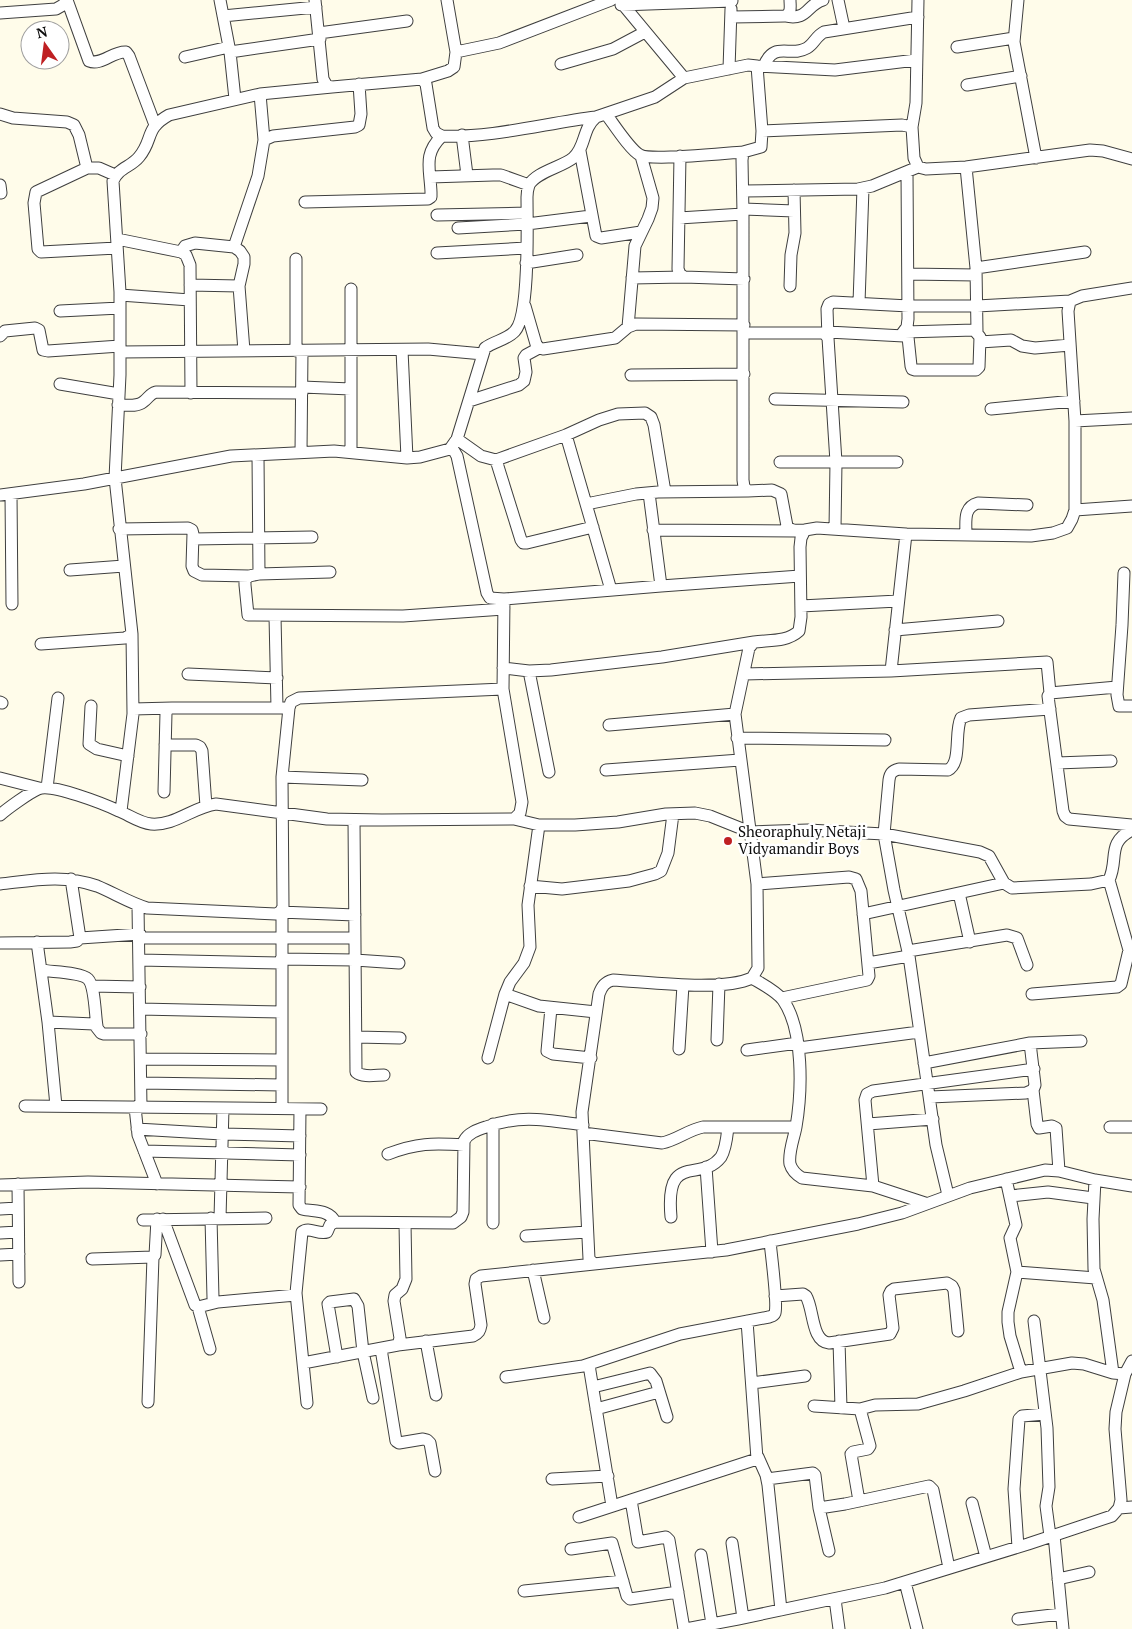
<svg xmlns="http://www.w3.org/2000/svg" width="1132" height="1629" viewBox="0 0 1132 1629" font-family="'PT Serif',serif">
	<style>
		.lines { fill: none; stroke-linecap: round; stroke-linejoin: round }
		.street-casing { stroke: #3f3f3f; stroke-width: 13 }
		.street { stroke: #fff; stroke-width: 11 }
		.poi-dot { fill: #bf2022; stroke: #fff; stroke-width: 2 }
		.labels { text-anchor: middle; stroke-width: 5; stroke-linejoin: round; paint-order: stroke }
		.poi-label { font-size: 15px; fill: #0c0c0c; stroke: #fff; text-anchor: start }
	</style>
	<rect width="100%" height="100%" fill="#fffcea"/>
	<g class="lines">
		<g class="street-casing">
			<path id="street" d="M 67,0 L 89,61 C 101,66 113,51 126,52 L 129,56 L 155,125
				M 220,0 L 230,52 L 235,99
				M 315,0 L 323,79 L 327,86 L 332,87 L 422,79 L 426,84 L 433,128 L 436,133 L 442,136 C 493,138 546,123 596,117
				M 838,0 L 844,28
				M 1018,0 L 1014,42 L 1036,158
				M 620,1 L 684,78
				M 621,5 L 732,1
				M 0,13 L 56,9 L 63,5 L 67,0
				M 223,16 L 316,7
				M 785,16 C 808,21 806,5 823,0
				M 731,17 L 785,16 C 792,13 790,6 790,0
				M 319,33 L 407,21
				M 957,47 L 1014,38
				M 230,52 L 320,39
				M 456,52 L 499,43 L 611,0
				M 185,57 L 229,47
				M 561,64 L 613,49 L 645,32
				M 757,66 L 835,70 L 916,60
				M 764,66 C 774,40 790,58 807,48 C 814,44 816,36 824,32 L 918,17
				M 729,69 L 731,9
				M 422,79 L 448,71 L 454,67 L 456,52 L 447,0
				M 967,85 L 1021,76
				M 260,94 L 264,140
				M 0,114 L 13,118 L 67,122 L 74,125 L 79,135 L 87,168
				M 606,114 C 613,123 630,150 640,155 C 651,161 726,153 743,152
				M 912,127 L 916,103 L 918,0
				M 762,131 L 902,125 L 912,127 L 914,158 L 918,167 L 926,169 L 966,167 L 1090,150 L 1103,151 L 1132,159
				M 462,135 L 467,175
				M 580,151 L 596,236 L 601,238 L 641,232
				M 680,156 L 678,269 L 680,274 L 684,277 L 744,279
				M 966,167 L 976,268 L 977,332
				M 115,175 L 99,168 L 87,168 L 36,192 L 34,203 L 38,249 L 41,252 L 117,248
				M 430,177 L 493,175 L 501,175 L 529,185
				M 0,185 L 1,193
				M 743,191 L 858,189 L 872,186 L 918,167
				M 305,202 L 428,199 L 431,197 L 431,192 C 430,168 423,154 442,136
				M 743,209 L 794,211
				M 437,215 L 527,213
				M 679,218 L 743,214
				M 458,228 L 527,224 L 591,216
				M 117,239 L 181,252 L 186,255 L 190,265 L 191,393
				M 234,247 L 258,176 L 264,140 L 273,136 L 355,127 L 359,125 L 361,114 L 359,84
				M 181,252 L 185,246 L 195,243 L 234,247 L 240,251 L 244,257 L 244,264 L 239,286 L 244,351
				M 437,253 L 526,248
				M 296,259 L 296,351
				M 526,263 L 577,255
				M 976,268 L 1085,252
				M 908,274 L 976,275
				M 632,278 L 684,277
				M 190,285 L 239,286
				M 790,286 L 791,255 L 795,233 L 794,190
				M 1132,288 L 1082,296 L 1070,301 L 1068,311 L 1075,421 L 1075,510 L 1072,519 L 1067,528 L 1053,533 L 1031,536 L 906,534 L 817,528 L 805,530 L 801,538 L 800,547 L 801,617 L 799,631 C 787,642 770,640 754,642 L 749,648 L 735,714 L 757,884 L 758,968 L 752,978 C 722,992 649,982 613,980 C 605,982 602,986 599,994 L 582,1112 L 589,1259 L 594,1264 L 726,1250 L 858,1224 L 902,1213 L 970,1188 L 1045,1170 L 1059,1171 L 1095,1180 L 1132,1186
				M 120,295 L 190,300
				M 859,303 L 863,188
				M 525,306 L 536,344 L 539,348 L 543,349 L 615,338 L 628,327 L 636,324 L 744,325
				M 60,311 L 120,308
				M 628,327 L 635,246 L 648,219 L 652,208 L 653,198 L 641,156
				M 828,332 L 904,336 L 908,337 L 911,366 L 912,369 L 915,370 L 976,370 L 979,367 L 980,337 L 974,330 L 905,332
				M 744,333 L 824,333 L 828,338 L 836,462 L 835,529
				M 901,335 L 907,327 L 908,319 L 907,172
				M 0,336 L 5,331 L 35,328 L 39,330 L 43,350 L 48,351 L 120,346
				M 828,338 L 827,309 L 829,304 L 833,302 L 909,306 L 977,306 L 1070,301
				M 980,342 L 1011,340 L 1022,346 L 1035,348 L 1070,345
				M 402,350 L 407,458
				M 120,352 L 428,349 L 483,354
				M 631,375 L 744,374
				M 60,384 L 119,394
				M 302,387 L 351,389
				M 775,399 L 903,402
				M 469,401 L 519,385 L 524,381 L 526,372 L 524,358 L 526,355 L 539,348
				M 118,405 C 126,405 137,407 143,402 C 149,398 149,394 156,392 L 302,393
				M 991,409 L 1074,401
				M 1075,421 L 1132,418
				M 566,435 L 611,590
				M 457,439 L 481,456 L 496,460 L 566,435 L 599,420 L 618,414 L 645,413 L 651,417 L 654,425 L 665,492
				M 450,449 L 457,439 L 485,348 C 494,341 507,340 515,331 C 530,315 527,222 527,197 C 527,193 528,188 529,185 C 536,172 562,167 573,158 C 586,147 582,129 596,117 L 655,97 L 684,78 L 748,65 L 757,66 L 762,131 L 761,147 L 743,152 L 742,160 L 743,214 L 743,480 L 744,487 L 748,491 L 772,490 L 781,494 L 787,526 C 792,532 798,530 805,530
				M 301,452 L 302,351
				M 351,452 L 351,289
				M 258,455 L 259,574
				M 496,460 L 521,540 L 523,543 L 527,543 L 593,527
				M 780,462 L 897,462
				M 649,493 L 661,586
				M 11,494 L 12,604
				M 0,495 L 84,484 L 231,456 L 334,451 L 407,458 L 420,457 L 450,449 L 454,451 L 457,456 L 487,593 L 490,598 L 504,599 L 661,586 L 800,576
				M 586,504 L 636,494 L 658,492 L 748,491
				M 1075,510 L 1132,506
				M 119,529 L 188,528 L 192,530 L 193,534 L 192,566 L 194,571 L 202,575 L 249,576
				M 653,530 L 795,531
				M 966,535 C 966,522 963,507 978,503 L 1027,505
				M 193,539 L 312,537
				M 70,570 L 124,566
				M 330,572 L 259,574 L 249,576 L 245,580 L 245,585 L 248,615 L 403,616 L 504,609
				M 1124,573 L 1122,625 L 1117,695 L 1119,706 L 1132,706
				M 801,606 L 898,601
				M 275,616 L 277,708
				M 895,630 L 998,621
				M 41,644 L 125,638 L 132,634 L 115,478 L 120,375 L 120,292 L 113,181 C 118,168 131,167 139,157 C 154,139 144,129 169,115 L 260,94 L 332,87
				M 503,668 L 529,671 L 551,670 L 662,657 L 754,642
				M 529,671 L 549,772
				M 891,671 L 906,534
				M 188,674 L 277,678
				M 744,674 L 891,671 L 1047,662 L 1050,693
				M 1117,687 L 1050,693 L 1048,696 L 1063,811 L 1065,816 L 1069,819 L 1132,825
				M 0,702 L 2,703
				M 91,706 L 89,744 L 97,749 L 128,756
				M 133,709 L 172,708
				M 609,725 L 735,714
				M 737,738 L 885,740
				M 165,745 L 196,745 L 200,747 L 202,751 L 206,806
				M 1057,763 L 1111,761
				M 606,770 L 740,760
				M 282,777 L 362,780
				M 0,778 L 39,788
				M 47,788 L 58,698
				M 164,792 L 166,713 L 168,709 L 172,708 L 289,708
				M 121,811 L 133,714 L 132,634
				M 0,815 C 8,808 29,793 38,789 C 51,783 104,804 119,811 C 129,815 140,823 151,824 C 175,826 193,807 216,804 L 327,819 L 382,820 L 514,819 L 520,813 L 522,802 L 503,689 L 504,599
				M 514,819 L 539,825 L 575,825 L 618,822 L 666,814 L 695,813 L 710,816 L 750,832 L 808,830 L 884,834 L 980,852 L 989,856 L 1004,883 L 1012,888 L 1091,884 L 1109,880 C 1119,859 1106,843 1132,830
				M 354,820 L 356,1072 C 363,1078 376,1075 384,1075
				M 1109,880 L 1129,950 L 1132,952
				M 0,884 C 35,880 63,874 97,886 C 114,893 130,903 147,908 L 276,914 L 280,912 L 283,907 L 282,777 L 289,708 L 291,702 L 299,698 L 503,689
				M 757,884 L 849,877 L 856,879 L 861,891 L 869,976 L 867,980 L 782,998
				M 530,886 L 562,889 L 629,881 L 655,874 L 661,871 L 668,853 L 673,814
				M 959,893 L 970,942
				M 138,906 L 141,1107
				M 280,912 L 355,915
				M 282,912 L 282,1108
				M 863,914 L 1004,883
				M 80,938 L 140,934
				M 140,938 L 355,938
				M 37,942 L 48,1022 L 56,1106
				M 0,943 L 70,942 L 77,941 L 80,938 L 71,879
				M 908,951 L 1007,935 L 1017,938 L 1027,965
				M 281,959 L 355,960 L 399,963
				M 140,960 L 281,963
				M 868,963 L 909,956
				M 41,970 C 51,972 81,972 88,979 C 95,986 95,1015 97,1026
				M 752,978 C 762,984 776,991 783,1000 C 804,1030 802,1092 796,1127 C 794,1138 788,1153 790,1164 C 792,1171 797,1175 802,1178 L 873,1186 L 925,1203
				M 92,986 L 140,987
				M 505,994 L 539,1006 L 596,1012
				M 1032,994 L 1117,987 L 1121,984 L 1129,950
				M 551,1008 L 547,1051 L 553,1054 L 591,1058
				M 140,1009 L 282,1012
				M 48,1022 L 94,1024 L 101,1033 L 104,1034 L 141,1034
				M 357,1037 L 400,1038
				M 717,1040 L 719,984
				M 799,1048 L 919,1032
				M 679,1049 L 683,985
				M 747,1050 L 798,1043
				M 488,1058 L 505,994 L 510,982 L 524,963 L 530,947 L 528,905 L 539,825
				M 141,1059 L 282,1060
				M 924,1063 L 1030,1043 L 1081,1041
				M 141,1083 L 282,1085
				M 1033,1090 L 1037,1124 L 1039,1128 L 1052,1126 L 1056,1128 L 1059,1171
				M 930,1097 L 1026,1093 L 1033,1090 L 1035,1085 L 1030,1043
				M 25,1106 L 321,1109
				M 135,1107 L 138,1135 L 157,1184
				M 300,1109 L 299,1205 L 302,1209 C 314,1212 329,1209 335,1222
				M 868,1124 L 933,1119
				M 1110,1127 L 1132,1127
				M 137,1129 L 222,1134 L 300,1136
				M 583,1133 L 662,1143 C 677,1140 688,1130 703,1127 L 796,1127
				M 144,1151 L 300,1155
				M 388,1154 C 417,1143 432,1143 464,1145
				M 706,1167 L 712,1252
				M 1006,1179 L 1016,1225 L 1010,1238 L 1017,1272 L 1008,1312 L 1008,1322 L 1010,1336 L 1021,1372
				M 1095,1180 L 1093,1219 L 1094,1269 L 1103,1300 L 1113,1373
				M 18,1184 L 19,1282
				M 0,1185 L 88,1182 L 300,1187
				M 873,1186 L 865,1100 L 867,1094 L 873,1091 L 1034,1069
				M 948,1195 L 936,1145 L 909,956 L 894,890 L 884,834 L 889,780 C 890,773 892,771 899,769 L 948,770 C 962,763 954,732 961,718 L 969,715 L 1050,709
				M 1010,1196 L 1048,1192 L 1093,1198
				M 0,1209 L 18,1208
				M 671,1217 C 665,1150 700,1184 721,1157 C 726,1149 727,1136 728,1127
				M 211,1218 L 213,1298 L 214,1301 L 218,1302 L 296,1295
				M 220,1218 L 223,1108
				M 163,1219 L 195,1305 L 198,1307 L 218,1302
				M 143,1220 L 266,1218
				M 493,1223 L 493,1124
				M 0,1233 L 18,1232
				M 526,1236 L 587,1232
				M 0,1255 L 19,1254
				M 92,1259 L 153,1257 L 155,1255 L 157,1219
				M 533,1270 L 544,1318
				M 1017,1272 L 1096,1278
				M 775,1296 L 803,1294 L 806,1296 C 814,1309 811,1341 829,1343 L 890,1334 L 893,1328 L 889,1295 L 891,1291 L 894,1289 L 947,1283 L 952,1286 L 954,1290 L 958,1331
				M 198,1307 L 210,1349
				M 1034,1321 L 1047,1428 L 1049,1487 L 1046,1506 L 1050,1536
				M 426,1341 L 436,1395
				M 839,1341 L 841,1408
				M 398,1345 L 473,1336 C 479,1333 480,1331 481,1325 L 475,1284 L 476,1279 L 481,1276 L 594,1264
				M 381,1349 L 396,1441 L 399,1443 L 423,1439 L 427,1440 L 430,1443 L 435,1471
				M 337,1357 L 328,1304 L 330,1302 L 354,1299 L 358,1306 L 363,1352 L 373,1398
				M 303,1363 L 398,1345 L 400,1338 L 394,1301 L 395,1295 L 402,1289 L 406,1279 L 405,1223
				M 589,1365 L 612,1506
				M 506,1377 L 583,1366 L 680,1334 L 769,1317 C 772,1316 774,1316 775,1313 C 778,1303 771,1254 770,1241
				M 752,1383 L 805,1376
				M 593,1387 L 650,1373 L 656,1381 L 667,1417
				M 148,1402 L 153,1257
				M 307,1403 L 296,1293 L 302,1232 C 309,1226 318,1235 327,1232 L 330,1225 L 335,1222 L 453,1223 L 461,1217 L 463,1212 L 464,1141 C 468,1133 477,1130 486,1127 C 522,1114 546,1120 583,1125
				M 814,1406 L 860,1409 L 875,1405 L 918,1404 L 964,1391 L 1021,1372 L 1072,1363 L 1084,1364 L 1113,1373 L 1125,1374 L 1132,1361
				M 596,1409 L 659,1392
				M 758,1457 L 766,1475 L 768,1485 L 781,1610
				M 552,1479 L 608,1476
				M 767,1479 L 813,1473 L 815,1475 L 819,1508 L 829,1551
				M 631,1500 L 638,1542 L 666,1537 L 669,1540 L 684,1629
				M 859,1501 L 851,1454 L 853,1452 L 868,1449 L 870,1446 L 860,1409
				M 972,1503 L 986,1557
				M 819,1508 L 845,1504 L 929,1486 L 933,1490 L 949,1568
				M 1119,1508 L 1132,1507
				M 579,1517 L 757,1459 L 747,1321
				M 1054,1535 L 1063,1629
				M 732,1543 L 743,1618
				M 1018,1547 L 1014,1489 L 1019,1419 L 1022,1416 L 1045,1414
				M 571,1549 L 612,1543 L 627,1596 L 630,1599 L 678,1592
				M 701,1555 L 712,1624
				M 1058,1579 L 1089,1572
				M 905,1582 L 917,1629
				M 524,1591 L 623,1581
				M 835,1599 L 839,1629
				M 1018,1619 L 1061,1614
				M 686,1629 L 738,1619 L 885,1588 L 1028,1544 L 1112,1516 L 1119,1508 L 1121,1500 L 1115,1429 L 1116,1412 L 1125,1374"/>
		</g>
		<use href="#street" class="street"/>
	</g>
	<circle class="poi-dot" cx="728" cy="841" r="5"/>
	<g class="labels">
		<g class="poi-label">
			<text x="738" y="837">Sheoraphuly Netaji<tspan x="738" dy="17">Vidyamandir Boys</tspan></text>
		</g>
	</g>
	<g transform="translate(45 45) rotate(346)"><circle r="24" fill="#ffffff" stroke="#9e9e9e"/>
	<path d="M0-4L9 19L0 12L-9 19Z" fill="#bf2022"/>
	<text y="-8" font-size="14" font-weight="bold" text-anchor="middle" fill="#0c0c0c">N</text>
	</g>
</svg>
